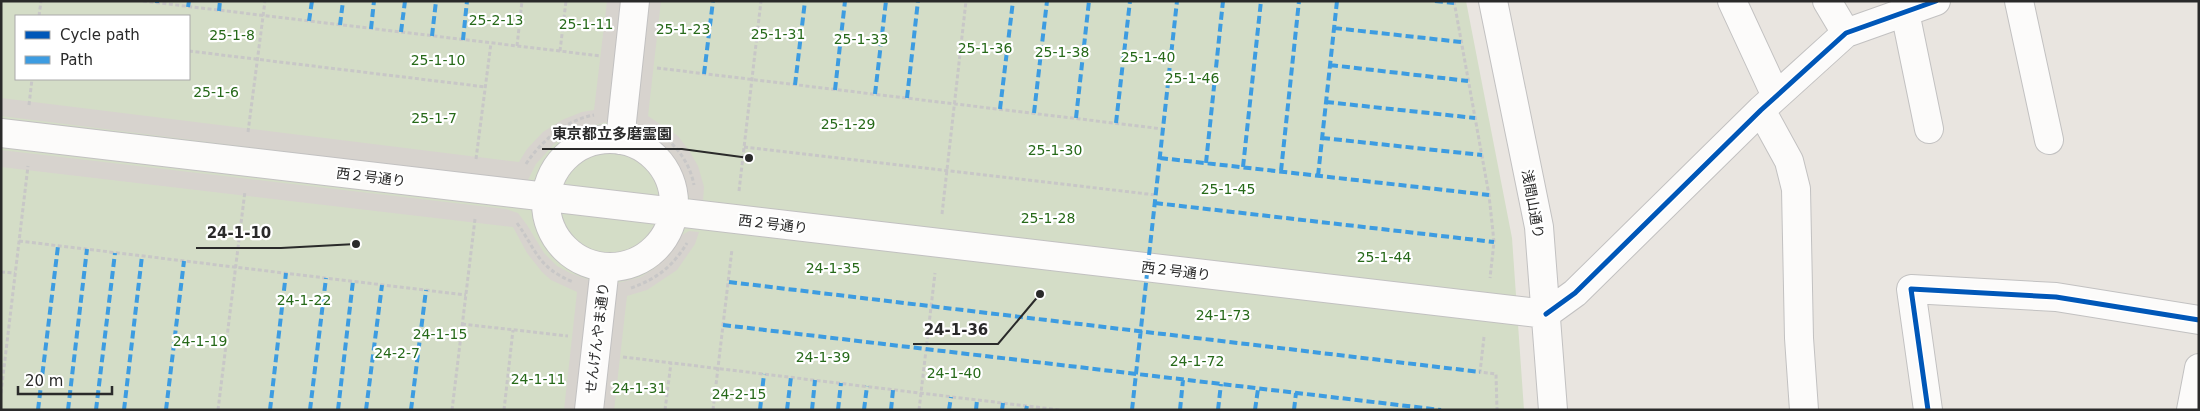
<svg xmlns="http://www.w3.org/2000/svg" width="2200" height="411" viewBox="0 0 2200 411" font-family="'DejaVu Sans','Noto Sans JP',sans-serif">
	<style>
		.cemetery { fill: #d4ddc7; fill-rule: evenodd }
		.plaza { fill: #d7d3ce }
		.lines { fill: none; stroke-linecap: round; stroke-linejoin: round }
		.minor-casing { stroke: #c2c1c1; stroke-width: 30 }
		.path { stroke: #c8c7c7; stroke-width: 3; stroke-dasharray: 4 2.5; stroke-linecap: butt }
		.minor { stroke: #fcfbfa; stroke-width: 28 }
		.quiet { stroke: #3d9ce1; stroke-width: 4; stroke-dasharray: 8 4; stroke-linecap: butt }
		.cycleway-casing { stroke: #fff; stroke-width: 8 }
		.cycleway { stroke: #0057b8; stroke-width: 5 }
		.labels { text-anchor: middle; stroke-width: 4.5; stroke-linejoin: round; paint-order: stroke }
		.park-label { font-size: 14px; fill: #266919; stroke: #fff }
		.street-label { font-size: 14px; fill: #2a2a2a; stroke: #fff }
		.leader { fill: none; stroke: #2a2a2a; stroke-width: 2 }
		.callout-dot { fill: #2a2a2a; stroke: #fff; stroke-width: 2 }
		.callout-label { font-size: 15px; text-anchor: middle; font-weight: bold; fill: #2a2a2a; stroke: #fff; stroke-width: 4.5; stroke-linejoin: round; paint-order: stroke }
	</style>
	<rect width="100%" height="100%" fill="#e9e5e0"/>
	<path class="cemetery" d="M 1,1 L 1466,1 L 1512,238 L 1524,410 L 1,410 ZM 16,16 L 189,16 L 189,79 L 16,79 Z"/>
	<path class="plaza" d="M 607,1 L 623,1 L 610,121 L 571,132 L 554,144 L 536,164 L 527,182 L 1,116 L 1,98 L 519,162 L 527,149 L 543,132 L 562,120 L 582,112 L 594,110 Z
		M 647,1 L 661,1 L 648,116 L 678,136 L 690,152 L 698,166 L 704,187 L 703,201 L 692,200 L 689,197 L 681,170 L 669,151 L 644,131 L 633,125 Z
		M 1,150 L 506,209 L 518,213 L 527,225 L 544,253 L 557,266 L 570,273 L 592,281 L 578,410 L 564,410 L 577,292 L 551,280 L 542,272 L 527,253 L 513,227 L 1,167 Z
		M 689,231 L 699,232 L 695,244 L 677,270 L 647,290 L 627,296 L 614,410 L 600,410 L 614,284 L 641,277 L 655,268 L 671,253 L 682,235 Z"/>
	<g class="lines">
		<g class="minor-casing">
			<path id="minor" d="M 1493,1 L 1539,227 L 1553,410
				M 1732,1 L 1776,96
				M 1827,1 L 1846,33
				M 2019,1 L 2049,140
				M 1905,12 L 1929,129
				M 1761,110 L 1789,161 L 1796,189 L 1799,338 L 1804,410
				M 1,133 L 1546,314 L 1575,293 L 1761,110 L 1846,33 L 1936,1
				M546 203a64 64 0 1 1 128 0a64 64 0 1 1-128 0Z
				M 620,140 L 635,1
				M 589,410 L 605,267
				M 1928,410 L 1911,289 L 2056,297 L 2199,320
				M 2191,410 L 2199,368"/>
		</g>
		<path class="path" d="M 143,1 L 601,56
			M 1454,1 L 1489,195 L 1494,242 L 1490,278
			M 39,16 L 41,1
			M 517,46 L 522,1
			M 189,51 L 486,87
			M 560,51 L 566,1
			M 657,68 L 1163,129
			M 29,105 L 32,79
			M 652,127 C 673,142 689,159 694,185
			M 248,132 L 265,1
			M 744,147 L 1156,195
			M 476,159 L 491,43
			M 526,164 C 541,141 566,120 594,115
			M 739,191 L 761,1
			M 942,214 L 966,1
			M 517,223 C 537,251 537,267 573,282
			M 19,241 L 466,295
			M 1,272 L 15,273
			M 631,288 C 657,279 673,266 687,243
			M 462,324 L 568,336
			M 1484,337 L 1480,372 L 1496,374 L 1497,410
			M 623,357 L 1060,410
			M 1,393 L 28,166
			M 218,410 L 245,191
			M 452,410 L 475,219
			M 504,410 L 513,330
			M 665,410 L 671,363
			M 713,410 L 732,249
			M 919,410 L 935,273"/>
		<use href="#minor" class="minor"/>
		<path class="quiet" d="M 1435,1 L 1454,3
			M 157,3 L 157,1
			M 188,7 L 189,1
			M 219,11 L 220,1
			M 309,21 L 312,1
			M 340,25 L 343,1
			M 1334,28 L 1461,42
			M 371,29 L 374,1
			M 401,32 L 405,1
			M 432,36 L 436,1
			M 463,40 L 467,1
			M 1330,65 L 1468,81
			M 704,74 L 713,1
			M 795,85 L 805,1
			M 835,90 L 845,1
			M 875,94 L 886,1
			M 907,98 L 918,1
			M 1326,102 L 1475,118
			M 1000,109 L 1013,1
			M 1034,113 L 1047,1
			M 1076,118 L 1089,1
			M 1116,123 L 1130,1
			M 1322,138 L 1482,155
			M 1160,158 L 1489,195
			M 1206,163 L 1223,1
			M 1243,167 L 1261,1
			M 1281,171 L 1299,1
			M 1318,176 L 1337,1
			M 1155,203 L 1494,242
			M 729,282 L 1480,372
			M 723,325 L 1441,410
			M 38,410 L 58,246
			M 68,410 L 87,249
			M 96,410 L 115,253
			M 124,410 L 142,256
			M 166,410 L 184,261
			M 270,410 L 286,273
			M 310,410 L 326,278
			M 338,410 L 353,281
			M 366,410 L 382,285
			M 411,410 L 426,290
			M 760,410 L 764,374
			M 787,410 L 791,377
			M 812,410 L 815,380
			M 838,410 L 841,383
			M 864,410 L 867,386
			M 891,410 L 893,390
			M 949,410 L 951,397
			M 976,410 L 977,400
			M 1002,410 L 1003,403
			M 1026,410 L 1027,406
			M 1052,410 L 1052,409
			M 1132,410 L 1177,1
			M 1180,410 L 1183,380
			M 1218,410 L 1221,384
			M 1255,410 L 1258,389
			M 1294,410 L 1296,393"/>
		<g class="cycleway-casing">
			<path id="cycleway" d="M 1546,314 L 1575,293 L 1761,110 L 1846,33 L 1936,1
				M 1928,410 L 1911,289 L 2056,297 L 2199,320"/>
		</g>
		<use href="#cycleway" class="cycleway"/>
	</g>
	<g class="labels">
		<g class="park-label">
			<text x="496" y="25">25-2-13</text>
			<text x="586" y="29">25-1-11</text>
			<text x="683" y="34">25-1-23</text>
			<text x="778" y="39">25-1-31</text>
			<text x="232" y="40">25-1-8</text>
			<text x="861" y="44">25-1-33</text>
			<text x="985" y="53">25-1-36</text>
			<text x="1062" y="57">25-1-38</text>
			<text x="1148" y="62">25-1-40</text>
			<text x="438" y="65">25-1-10</text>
			<text x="1192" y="83">25-1-46</text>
			<text x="216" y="97">25-1-6</text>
			<text x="434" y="123">25-1-7</text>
			<text x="848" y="129">25-1-29</text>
			<text x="1055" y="155">25-1-30</text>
			<text x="1228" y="194">25-1-45</text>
			<text x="1048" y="223">25-1-28</text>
			<text x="1384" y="262">25-1-44</text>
			<text x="833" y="273">24-1-35</text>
			<text x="304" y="305">24-1-22</text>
			<text x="1223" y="320">24-1-73</text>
			<text x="440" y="339">24-1-15</text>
			<text x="200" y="346">24-1-19</text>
			<text x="397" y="358">24-2-7</text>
			<text x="823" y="362">24-1-39</text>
			<text x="1197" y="366">24-1-72</text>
			<text x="954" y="378">24-1-40</text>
			<text x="538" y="384">24-1-11</text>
			<text x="639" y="393">24-1-31</text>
			<text x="739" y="399">24-2-15</text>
		</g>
		<g class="street-label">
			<text transform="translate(371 177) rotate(7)" y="5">西２号通り</text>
			<text transform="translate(1533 204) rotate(80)" y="5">浅間山通り</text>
			<text transform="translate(773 224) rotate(7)" y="5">西２号通り</text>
			<text transform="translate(1176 271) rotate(7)" y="5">西２号通り</text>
			<text transform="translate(597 338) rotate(-83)" y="5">せんげんやま通り</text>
		</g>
	</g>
	<path class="leader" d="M749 158L682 149H542M356 244L281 248H196M1040 294L998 344H913"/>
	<g class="callout-dot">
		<circle cx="749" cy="158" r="5"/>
		<circle cx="356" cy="244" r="5"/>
		<circle cx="1040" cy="294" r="5"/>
	</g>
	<g class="callout-label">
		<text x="612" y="139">東京都立多磨霊園</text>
		<text x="239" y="238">24-1-10</text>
		<text x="956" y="335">24-1-36</text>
	</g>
	<rect width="2200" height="411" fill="none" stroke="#2a2a2a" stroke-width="5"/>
	<rect x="15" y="15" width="175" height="65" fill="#ffffff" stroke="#aaaaaa"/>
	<rect x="25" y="31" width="25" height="8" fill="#0057b8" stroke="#aaaaaa"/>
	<text x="60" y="40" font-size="15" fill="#2a2a2a">Cycle path</text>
	<rect x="25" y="56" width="25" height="8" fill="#3d9ce1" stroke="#aaaaaa"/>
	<text x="60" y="65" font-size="15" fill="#2a2a2a">Path</text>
	<path d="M18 386v8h94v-8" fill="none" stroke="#2a2a2a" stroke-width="2.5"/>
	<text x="25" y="386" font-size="15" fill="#2a2a2a" stroke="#ffffff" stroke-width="4" paint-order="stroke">20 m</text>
</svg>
